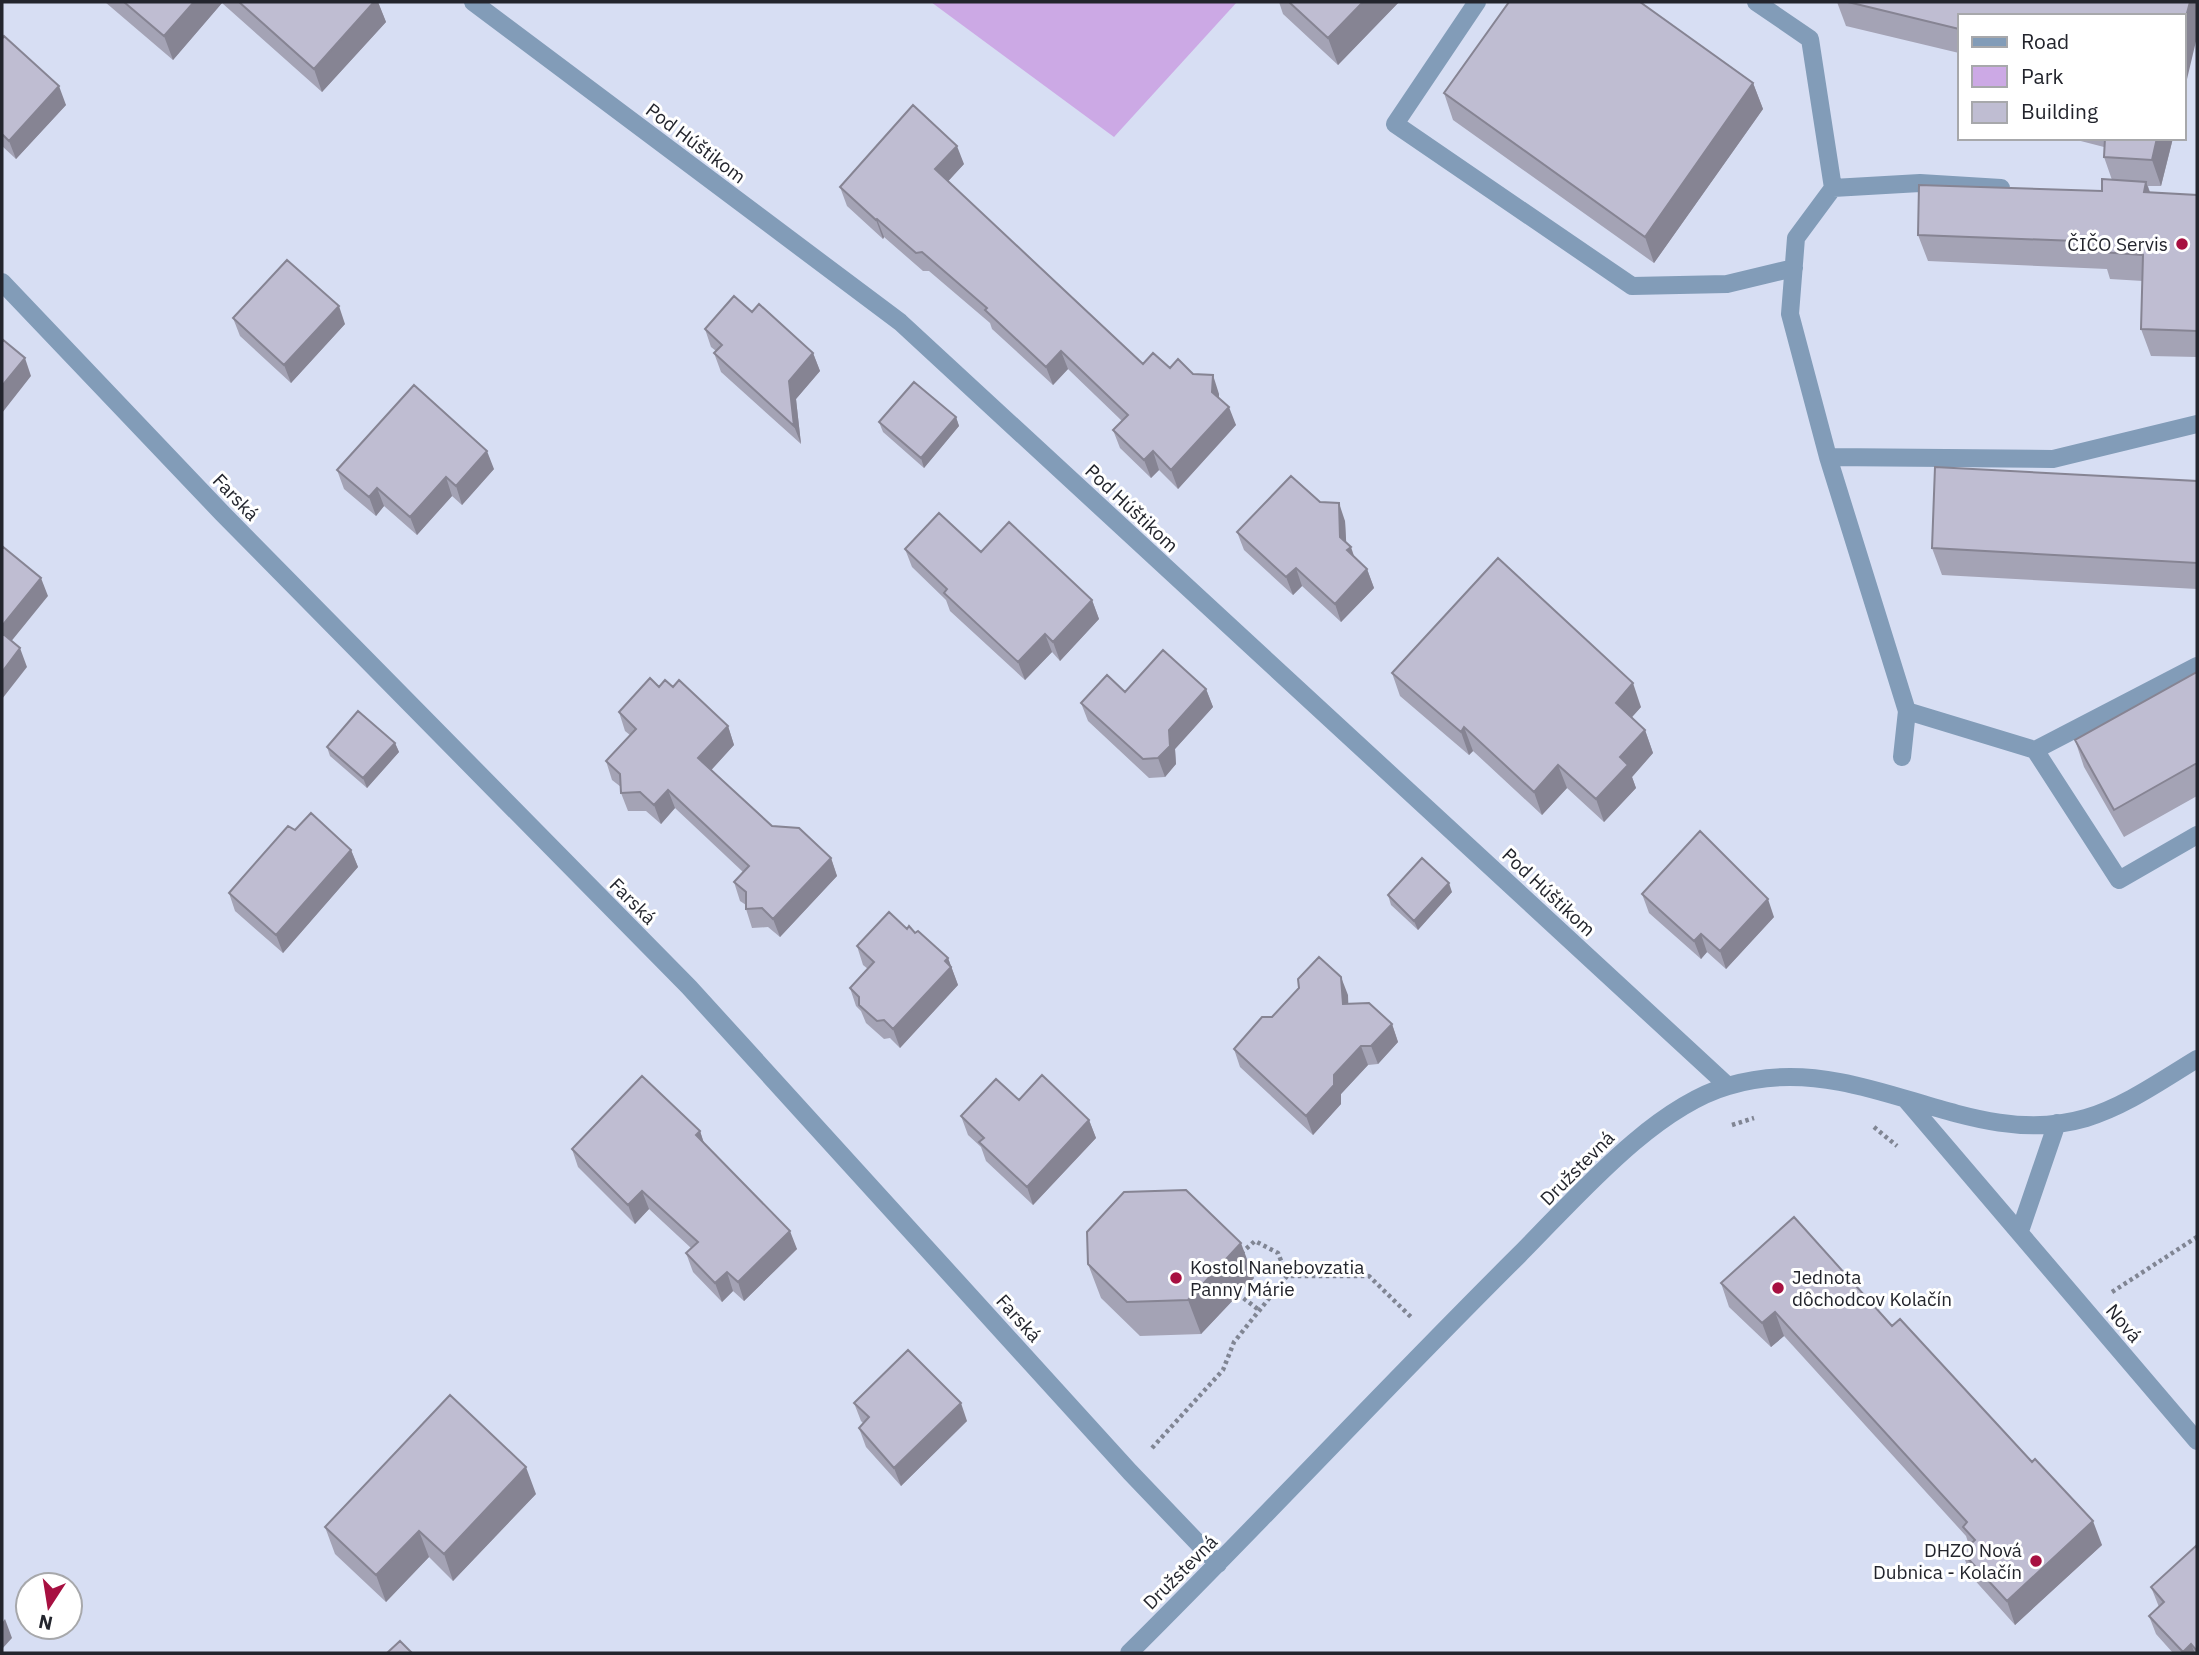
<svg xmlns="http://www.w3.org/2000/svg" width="2199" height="1655" viewBox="0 0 2199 1655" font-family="'IBM Plex Sans',sans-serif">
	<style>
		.green { fill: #cca9e5 }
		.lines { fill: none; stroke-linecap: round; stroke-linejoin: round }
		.path { stroke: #808593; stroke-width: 4.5; stroke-dasharray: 3.5 3.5; stroke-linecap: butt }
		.minor { stroke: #829cb8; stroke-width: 18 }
		.wall { fill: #a4a3b5 }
		.shaded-wall { fill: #868493 }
		.building { fill: #bfbdd2; stroke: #868493; stroke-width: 2 }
		.poi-dot { fill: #a71041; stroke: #fff; stroke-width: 2.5 }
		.labels { text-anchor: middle; stroke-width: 6; stroke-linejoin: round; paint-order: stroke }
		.street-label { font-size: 19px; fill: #23252d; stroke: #fff }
		.poi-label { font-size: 19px; fill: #23252d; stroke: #fff; text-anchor: end }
	</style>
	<rect width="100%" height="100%" fill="#d7def3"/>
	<path class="green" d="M 931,2 L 1237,2 L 1114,137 Z"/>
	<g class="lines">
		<path class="path" d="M 1732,1125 L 1754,1118
			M 1874,1127 L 1897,1146
			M 1241,1253 L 1255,1241 L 1278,1253 L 1287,1276
			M 2112,1292 L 2197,1237
			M 1238,1294 L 1259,1310
			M 1152,1448 L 1223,1370 L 1234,1342 L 1287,1276 L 1369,1276 L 1412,1318"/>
		<path class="minor" d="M 473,2 L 900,322 L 1728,1086
			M 1477,2 L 1395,124 L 1632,286 L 1727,284 L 1794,268
			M 1756,2 L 1810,39 L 1833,188
			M 2,282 L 222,513 L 689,987 L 1130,1472 L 1218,1564
			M 1828,457 L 2053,459 L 2197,424
			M 1907,711 L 2035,750 L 2197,666
			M 2035,750 L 2119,880 L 2197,835
			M 1902,757 L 1907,711 L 1828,457 L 1790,314 L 1796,238 L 1833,188 L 1920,183 L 2001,188
			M 1907,1101 L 2197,1441
			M 2020,1231 L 2057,1123
			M 1129,1653 C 1261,1522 1387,1386 1519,1255 C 1575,1199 1652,1108 1728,1086 C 1764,1075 1804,1075 1840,1082 C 1922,1097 2001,1143 2086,1118 C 2126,1106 2162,1080 2197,1059"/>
	</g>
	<path class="wall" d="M 105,2 L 378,2 L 386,22 L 322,92 L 222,3 L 173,60 Z
		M 1279,2 L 1399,2 L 1338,65 L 1283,14 Z
		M 1837,2 L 2197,2 L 1959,16 L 1959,53 L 1846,26 Z
		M 2,39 L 66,105 L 16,159 L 2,146 Z
		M 1753,83 L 1763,109 L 1654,263 L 1453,120 L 1444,93 Z
		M 2069,138 L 2173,138 L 2161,186 L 2148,186 L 2150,192 L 2197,195 L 2197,357 L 2151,356 L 2141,329 L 2143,281 L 2110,279 L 2107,269 L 1928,261 L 1918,235 L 2102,191 L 2112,180 L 2104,157 L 2104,147 Z
		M 964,164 L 948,181 L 1143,364 L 1170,368 L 1193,374 L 1219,394 L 1219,398 L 1236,425 L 1178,489 L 1159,470 L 1151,478 L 1120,448 L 1113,430 L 1122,421 L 1068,369 L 1053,385 L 992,329 L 990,323 L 929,271 L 923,271 L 884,237 L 883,239 L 847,206 L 840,187 Z
		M 752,312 L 813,353 L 820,371 L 796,399 L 801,444 L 721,372 L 714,353 L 716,351 L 711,347 L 705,329 Z
		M 233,318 L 345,324 L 291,383 L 240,336 Z
		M 956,417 L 959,426 L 924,468 L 883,432 L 879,422 Z
		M 494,469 L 462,505 L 452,496 L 417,535 L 384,506 L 376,516 L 344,489 L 337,470 Z
		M 2197,481 L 2197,589 L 1942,575 L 1932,548 Z
		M 1320,502 L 1345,521 L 1346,543 L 1354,557 L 1367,569 L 1374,588 L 1341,622 L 1302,586 L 1293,595 L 1244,550 L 1237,532 Z
		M 905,549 L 981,552 L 1092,600 L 1099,619 L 1060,661 L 1052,652 L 1025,680 L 950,611 L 946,600 L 912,567 Z
		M 2197,672 L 2197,796 L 2124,837 L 2084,767 L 2075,740 Z
		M 1392,673 L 1641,707 L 1632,717 L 1645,730 L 1653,753 L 1632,777 L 1636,788 L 1604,822 L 1567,788 L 1542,815 L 1473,751 L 1469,755 L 1400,696 Z
		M 659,687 L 673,687 L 728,726 L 734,745 L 711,770 L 772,826 L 831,858 L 837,876 L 780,937 L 768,927 L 752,928 L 746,909 L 746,905 L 740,901 L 734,882 L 743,872 L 675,808 L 661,824 L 646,811 L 628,811 L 621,793 L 621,787 L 612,780 L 606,761 L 630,735 L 625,731 L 619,712 Z
		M 1206,689 L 1213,707 L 1175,749 L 1176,764 L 1165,777 L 1149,778 L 1088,721 L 1081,703 L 1125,692 Z
		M 395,743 L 399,752 L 367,788 L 330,756 L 327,747 Z
		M 295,830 L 351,850 L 358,867 L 283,953 L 235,911 L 229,893 Z
		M 1452,892 L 1418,930 L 1391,905 L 1388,895 Z
		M 1642,894 L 1774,917 L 1726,969 L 1707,952 L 1701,959 L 1649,913 Z
		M 907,929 L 915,933 L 948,958 L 958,985 L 900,1048 L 890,1038 L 884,1039 L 866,1023 L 861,1011 L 856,1006 L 850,988 L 868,969 L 863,965 L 857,946 Z
		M 1348,995 L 1348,1004 L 1392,1024 L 1398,1042 L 1378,1064 L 1368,1065 L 1341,1094 L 1341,1104 L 1313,1135 L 1240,1067 L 1234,1049 L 1272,1017 Z
		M 1019,1100 L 1089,1120 L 1096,1138 L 1033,1205 L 986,1161 L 981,1147 L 968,1135 L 961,1116 Z
		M 700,1131 L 704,1143 L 797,1249 L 744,1301 L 733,1291 L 722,1302 L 693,1272 L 686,1253 L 691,1248 L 649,1209 L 635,1224 L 578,1167 L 572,1149 Z
		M 1088,1264 L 1254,1278 L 1201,1334 L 1140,1336 L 1101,1298 Z
		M 1721,1283 L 1892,1326 L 2102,1545 L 2015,1625 L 1971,1576 L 1962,1552 L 1969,1545 L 1966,1536 L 1784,1336 L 1771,1347 L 1729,1307 Z
		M 854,1403 L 967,1421 L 901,1486 L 866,1447 L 859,1428 L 863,1423 L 861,1421 Z
		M 536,1494 L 453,1581 L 429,1557 L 386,1602 L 335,1554 L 325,1527 Z
		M 2197,1545 L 2197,1653 L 2173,1653 L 2156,1634 L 2149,1616 L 2159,1607 L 2151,1587 Z"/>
	<path class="shaded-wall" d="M 194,2 L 222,3 L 173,60 L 164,36 Z
		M 374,2 L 378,2 L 386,22 L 322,92 L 314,69 Z
		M 1363,2 L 1399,2 L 1338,65 L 1328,38 Z
		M 2190,2 L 2197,2 L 2197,37 L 2183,96 L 2183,28 Z
		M 1753,83 L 1763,109 L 1654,263 L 1645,237 Z
		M 59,86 L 66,105 L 16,159 L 9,141 Z
		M 2157,138 L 2173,138 L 2161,186 L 2152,160 Z
		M 957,146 L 964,164 L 942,188 L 935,169 Z
		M 2146,182 L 2156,209 L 2144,192 Z
		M 877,219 L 884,237 L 883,239 L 876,220 Z
		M 339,306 L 345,324 L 291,383 L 284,365 Z
		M 1061,351 L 1068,369 L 1053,385 L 1046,367 Z
		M 813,353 L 820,371 L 796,399 L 801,444 L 794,426 L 789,381 Z
		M 25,358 L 31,376 L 2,413 L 2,386 Z
		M 1213,375 L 1219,394 L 1219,411 L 1212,392 Z
		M 1229,407 L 1236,425 L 1178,489 L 1171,470 Z
		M 956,417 L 959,426 L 924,468 L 921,458 Z
		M 487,451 L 494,469 L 462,505 L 456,486 Z
		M 1153,451 L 1159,470 L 1151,478 L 1144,460 Z
		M 446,477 L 452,496 L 417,535 L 410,517 Z
		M 377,488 L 384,506 L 376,516 L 369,497 Z
		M 1339,503 L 1345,521 L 1347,556 L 1340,537 Z
		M 1351,547 L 1357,565 L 1347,550 Z
		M 1296,568 L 1302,586 L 1293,595 L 1286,577 Z
		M 1367,569 L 1374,588 L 1341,622 L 1335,604 Z
		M 41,578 L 48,596 L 5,649 L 2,640 L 2,626 Z
		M 1092,600 L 1099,619 L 1060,661 L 1053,642 Z
		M 1045,634 L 1052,652 L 1025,680 L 1018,662 Z
		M 20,648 L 27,667 L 2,699 L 2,672 Z
		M 1633,683 L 1641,707 L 1624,726 L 1616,703 Z
		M 1206,689 L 1213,707 L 1175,749 L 1176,764 L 1165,777 L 1158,758 L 1169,730 Z
		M 728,726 L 734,745 L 705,777 L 698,758 Z
		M 1464,727 L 1473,751 L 1469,755 L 1461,732 Z
		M 1645,730 L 1653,753 L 1632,777 L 1636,788 L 1604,822 L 1596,799 L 1620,757 Z
		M 395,743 L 399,752 L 367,788 L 363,778 Z
		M 1558,765 L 1567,788 L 1542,815 L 1534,792 Z
		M 668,790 L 675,808 L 661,824 L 654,805 Z
		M 351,850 L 358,867 L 283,953 L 276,935 Z
		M 831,858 L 837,876 L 780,937 L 773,919 Z
		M 1449,883 L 1452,892 L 1418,930 L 1414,921 Z
		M 1768,899 L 1774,917 L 1726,969 L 1720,951 Z
		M 1701,934 L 1707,952 L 1701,959 L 1694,941 Z
		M 948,958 L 958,985 L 900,1048 L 893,1029 Z
		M 1341,977 L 1348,995 L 1349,1023 L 1343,1004 Z
		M 1392,1024 L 1398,1042 L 1378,1064 L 1371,1046 Z
		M 1361,1046 L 1368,1065 L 1341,1094 L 1341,1104 L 1313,1135 L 1306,1116 L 1334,1075 Z
		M 1089,1120 L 1096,1138 L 1033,1205 L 1027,1187 Z
		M 700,1131 L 706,1150 L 696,1135 Z
		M 642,1191 L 649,1209 L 635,1224 L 628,1205 Z
		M 790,1231 L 797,1249 L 744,1301 L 738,1282 Z
		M 1241,1243 L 1254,1278 L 1201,1334 L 1188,1300 Z
		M 727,1272 L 733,1291 L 722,1302 L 715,1283 Z
		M 1775,1312 L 1784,1336 L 1771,1347 L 1762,1323 Z
		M 961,1403 L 967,1421 L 901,1486 L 894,1468 Z
		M 526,1467 L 536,1494 L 453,1581 L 444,1554 Z
		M 2093,1521 L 2102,1545 L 2015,1625 L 2007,1601 Z
		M 419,1531 L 429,1557 L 386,1602 L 376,1575 Z
		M 5,1619 L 12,1638 L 2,1649 L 2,1623 Z
		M 2191,1644 L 2195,1653 L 2183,1653 L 2183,1652 Z"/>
	<path class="building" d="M 124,2 L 194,2 L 164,36 Z
		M 239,2 L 374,2 L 314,69 Z
		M 1289,2 L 1363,2 L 1328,38 Z
		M 1509,2 L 1640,2 L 1753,83 L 1645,237 L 1444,93 Z
		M 1848,2 L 2190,2 L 2183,28 L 2183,16 L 1959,16 L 1959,29 Z
		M 4,36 L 59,86 L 9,141 L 2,134 L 2,39 Z
		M 913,105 L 957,146 L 935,169 L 1143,364 L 1153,353 L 1170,368 L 1178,359 L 1193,374 L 1213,375 L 1212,392 L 1229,407 L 1171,470 L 1153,451 L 1144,460 L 1113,430 L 1128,415 L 1061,351 L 1046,367 L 985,310 L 987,308 L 922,252 L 916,253 L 877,219 L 876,220 L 840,187 Z
		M 2105,138 L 2157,138 L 2152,160 L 2104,157 Z
		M 2102,179 L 2146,182 L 2144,192 L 2197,195 L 2197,331 L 2141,329 L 2143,255 L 2101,252 L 2101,242 L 1918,235 L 1919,185 L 2102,191 Z
		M 287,260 L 339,306 L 284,365 L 233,318 Z
		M 734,296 L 752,312 L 759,304 L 813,353 L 789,381 L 794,426 L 714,353 L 722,345 L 705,329 Z
		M 2,339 L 25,358 L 2,386 Z
		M 914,382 L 956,417 L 921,458 L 879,422 Z
		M 414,385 L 487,451 L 456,486 L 446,477 L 410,517 L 377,488 L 369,497 L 337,470 Z
		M 1935,467 L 2197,481 L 2197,563 L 1932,548 Z
		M 1291,476 L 1320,502 L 1339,503 L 1340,537 L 1351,547 L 1347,550 L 1367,569 L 1335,604 L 1296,568 L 1286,577 L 1237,532 Z
		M 939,513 L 981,552 L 1009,522 L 1092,600 L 1053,642 L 1045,634 L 1018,662 L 944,593 L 947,589 L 905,549 Z
		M 2,546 L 41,578 L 2,626 Z
		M 1498,558 L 1633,683 L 1616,703 L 1645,730 L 1620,757 L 1628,765 L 1596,799 L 1558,765 L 1534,792 L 1464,727 L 1461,732 L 1392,673 Z
		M 2,633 L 20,648 L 2,672 Z
		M 1163,650 L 1206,689 L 1169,730 L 1170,746 L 1158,758 L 1143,759 L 1081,703 L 1107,675 L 1125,692 Z
		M 2197,672 L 2197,763 L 2114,810 L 2075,740 Z
		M 650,678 L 659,687 L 665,680 L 673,687 L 679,680 L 728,726 L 698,758 L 772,826 L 799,828 L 831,858 L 773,919 L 762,908 L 746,909 L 746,892 L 734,882 L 749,866 L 668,790 L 654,805 L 640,792 L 621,793 L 620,774 L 606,761 L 636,729 L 619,712 Z
		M 358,711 L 395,743 L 363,778 L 327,747 Z
		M 311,813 L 351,850 L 276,935 L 229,893 L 288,826 L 295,830 Z
		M 1700,831 L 1768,899 L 1720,951 L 1701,934 L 1694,941 L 1642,894 Z
		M 1422,858 L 1449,883 L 1414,921 L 1388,895 Z
		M 889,912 L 907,929 L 909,926 L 915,933 L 918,931 L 948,958 L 945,961 L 951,967 L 893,1029 L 884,1020 L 877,1021 L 859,1005 L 859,997 L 850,988 L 874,962 L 857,946 Z
		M 1319,957 L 1341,977 L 1343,1004 L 1369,1003 L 1392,1024 L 1371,1046 L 1361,1046 L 1334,1075 L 1334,1085 L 1306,1116 L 1234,1049 L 1262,1017 L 1272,1017 L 1299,988 L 1298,979 Z
		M 1042,1075 L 1089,1120 L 1027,1187 L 979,1142 L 984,1138 L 961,1116 L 996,1079 L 1019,1100 Z
		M 642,1076 L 700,1131 L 696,1135 L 790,1231 L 738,1282 L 727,1272 L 715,1283 L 686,1253 L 698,1242 L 642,1191 L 628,1205 L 572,1149 Z
		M 1186,1190 L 1241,1243 L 1188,1300 L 1127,1302 L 1088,1264 L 1087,1232 L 1124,1192 Z
		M 1794,1217 L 1892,1326 L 1900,1319 L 2032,1462 L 2035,1459 L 2093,1521 L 2007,1601 L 1962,1552 L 1975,1540 L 1963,1527 L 1967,1522 L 1775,1312 L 1762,1323 L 1721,1283 Z
		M 908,1350 L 961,1403 L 894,1468 L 859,1428 L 869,1417 L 854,1403 Z
		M 450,1395 L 526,1467 L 444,1554 L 419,1531 L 376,1575 L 325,1527 Z
		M 2197,1545 L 2197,1651 L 2191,1644 L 2183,1652 L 2149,1616 L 2164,1602 L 2151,1587 Z
		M 400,1641 L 412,1653 L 387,1653 Z"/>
	<g class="poi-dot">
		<circle cx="2182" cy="244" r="7"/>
		<circle cx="1176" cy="1278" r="7"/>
		<circle cx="1778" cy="1288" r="7"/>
		<circle cx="2036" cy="1561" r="7"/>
	</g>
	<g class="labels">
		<g class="street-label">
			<text transform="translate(696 143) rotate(37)" y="7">Pod Húštikom</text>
			<text transform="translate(236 497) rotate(46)" y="7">Farská</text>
			<text transform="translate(1132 508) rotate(43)" y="7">Pod Húštikom</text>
			<text transform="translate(1549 892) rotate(43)" y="7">Pod Húštikom</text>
			<text transform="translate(633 901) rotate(45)" y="7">Farská</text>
			<text transform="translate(1577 1168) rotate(-45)" y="7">Družstevná</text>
			<text transform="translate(1019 1318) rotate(48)" y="7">Farská</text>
			<text transform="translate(2124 1323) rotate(50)" y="7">Nová</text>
			<text transform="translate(1180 1572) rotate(-45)" y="7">Družstevná</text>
		</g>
		<g class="poi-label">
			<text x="2168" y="251">ČIČO Servis</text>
			<text x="1190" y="1274" text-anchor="start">Kostol Nanebovzatia<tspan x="1190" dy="22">Panny Márie</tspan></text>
			<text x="1792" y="1284" text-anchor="start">Jednota<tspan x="1792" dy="22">dôchodcov Kolačín</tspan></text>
			<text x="2022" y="1557">DHZO Nová<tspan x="2022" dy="22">Dubnica - Kolačín</tspan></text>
		</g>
	</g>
	<rect width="2199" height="1655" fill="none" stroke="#23252d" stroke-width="7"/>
	<rect x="1958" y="14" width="228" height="126" fill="#ffffff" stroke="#a7a8ab" stroke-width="2"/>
	<rect x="1972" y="37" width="35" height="10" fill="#829cb8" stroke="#a7a8ab" stroke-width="2"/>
	<text x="2021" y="49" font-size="21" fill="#23252d">Road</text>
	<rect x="1972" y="66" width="35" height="21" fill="#cca9e5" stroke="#a7a8ab" stroke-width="2"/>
	<text x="2021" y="84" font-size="21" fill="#23252d">Park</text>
	<rect x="1972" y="102" width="35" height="21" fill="#bfbdd2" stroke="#a7a8ab" stroke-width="2"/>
	<text x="2021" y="119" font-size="21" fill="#23252d">Building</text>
	<g transform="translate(49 1606) rotate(192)"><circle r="33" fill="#ffffff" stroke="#a7a8ab" stroke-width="2"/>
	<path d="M0-5L12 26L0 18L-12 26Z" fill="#a71041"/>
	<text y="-10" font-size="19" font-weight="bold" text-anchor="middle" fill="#23252d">N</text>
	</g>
</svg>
